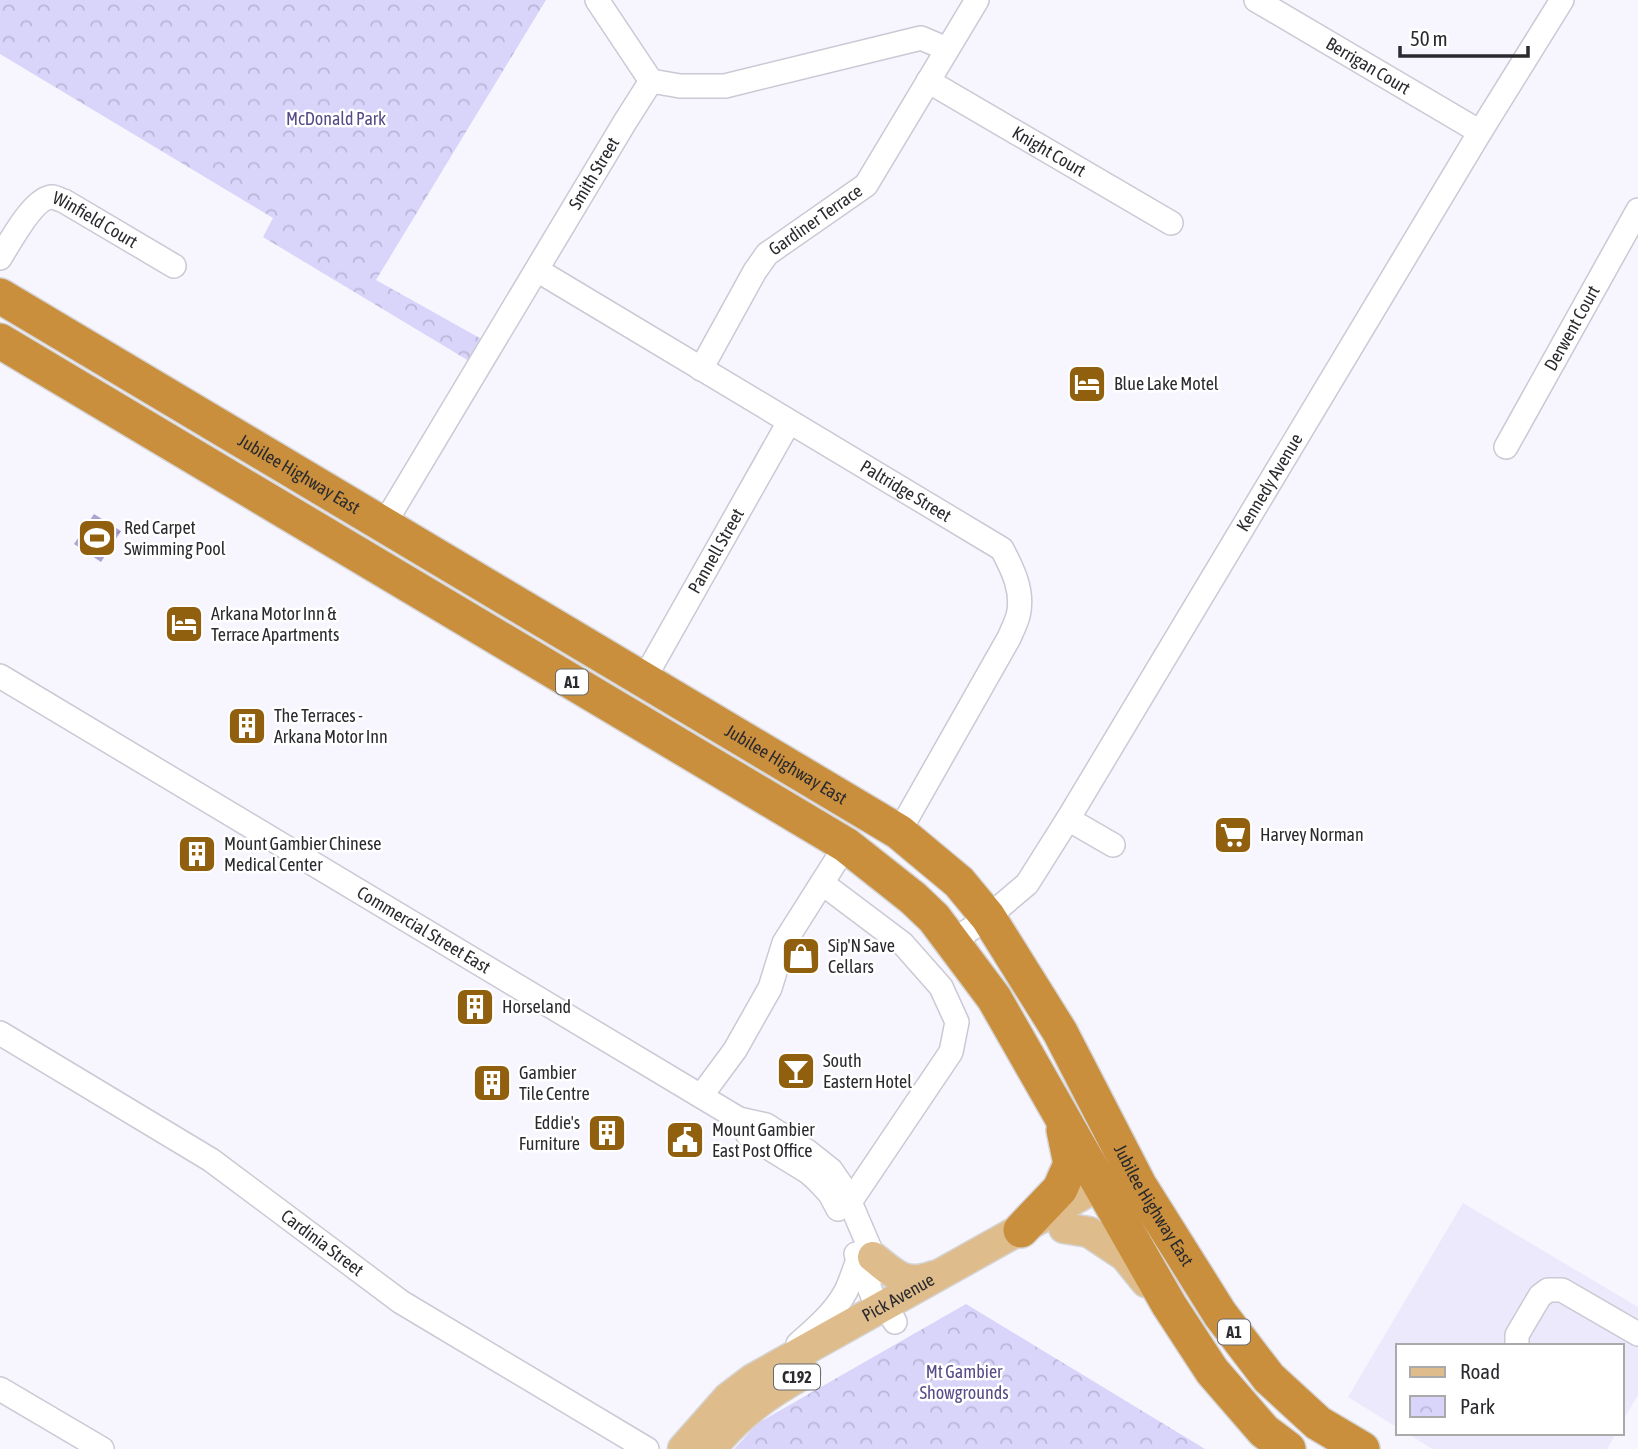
<svg xmlns="http://www.w3.org/2000/svg" width="1638" height="1449" viewBox="0 0 1638 1449" font-family="'Asap Condensed',sans-serif">
	<style>
		.built { fill: #ebe9fb }
		.park { fill: url(#park-crowns) }
		.water { fill: url(#water-ripples) }
		.lines { fill: none; stroke-linecap: round; stroke-linejoin: round }
		.minor-casing { stroke: #cac9d4; stroke-width: 26 }
		.major-casing { stroke: #d5d4d5; stroke-width: 33 }
		.highway-casing { stroke: #d5d4d5; stroke-width: 38 }
		.minor { stroke: #fff; stroke-width: 23 }
		.major { stroke: #dfbc8b; stroke-width: 30 }
		.highway { stroke: #ca8f3d; stroke-width: 35 }
		.labels { text-anchor: middle; stroke-width: 5; stroke-linejoin: round; paint-order: stroke }
		.shield { fill: #fff; stroke: #6b6a6d; stroke-width: 2 }
		.shield-label { font-size: 16px; font-weight: bold; fill: #2b2a2e }
		.street-label { font-size: 18px; fill: #2b2a2e; stroke: #fff }
		.park-label { font-size: 18px; fill: #574b87; stroke: #fff }
		.poi-label { font-size: 18px; fill: #2b2a2e; stroke: #fff; text-anchor: start }
	</style>
	<defs>
		<pattern id="park-crowns" width="20" height="18" patternUnits="userSpaceOnUse" patternTransform="scale(1.75)"><rect width="20" height="18" fill="#d8d4fa"/><path d="M2 6a3 3 0 1 1 6 0M12 15a3 3 0 1 1 6 0" fill="none" stroke="#bab6d7"/></pattern>
		<pattern id="water-ripples" width="26" height="14" patternUnits="userSpaceOnUse" patternTransform="scale(1.75)"><rect width="26" height="14" fill="#aba4d3"/><path d="M2 4q2-2 4 0t4 0M15 11q2-2 4 0t4 0" fill="none" stroke="#8b86ac"/></pattern>
	</defs>
	<rect width="100%" height="100%" fill="#f7f6ff"/>
	<path class="built" d="M 1463,1203 L 1638,1307 L 1638,1395 L 1622,1422 L 1622,1346 L 1398,1346 L 1398,1428 L 1348,1397 Z
		M 1407,1433 L 1616,1433 L 1607,1449 L 1432,1449 Z"/>
	<path class="park" d="M 0,0 L 546,0 L 376,280 L 485,341 L 474,364 L 263,237 L 273,218 L 0,54 Z
		M 966,1304 L 1205,1449 L 734,1449 L 758,1423 Z"/>
	<path class="water" d="M 94,514 L 121,531 L 101,562 L 74,544 Z"/>
	<g class="lines">
		<g class="minor-casing">
			<g id="minor">
				<path d="M 597,0 L 651,81"/>
				<path id="s1" d="M 1256,0 L 1480,132"/>
				<path id="s2" d="M 928,81 L 1171,223"/>
				<path id="s3" d="M 0,258 C 9,244 34,196 53,197 C 57,198 60,200 64,201 L 174,266"/>
				<path id="s4" d="M 537,270 L 1002,549 C 1013,570 1024,592 1018,616 C 1016,623 1012,631 1009,638 L 899,832"/>
				<path id="s5" d="M 701,369 L 755,271 L 767,254 L 866,185 L 977,0"/>
				<path id="s6" d="M 1506,447 L 1638,210"/>
				<path id="s7" d="M 383,526 L 625,122 L 651,81 L 680,86 L 725,86 L 921,38 L 947,49"/>
				<path id="s8" d="M 0,676 L 739,1119 L 766,1125 L 807,1151 L 831,1170 L 842,1186 L 850,1202 L 880,1272"/>
				<path id="s9" d="M 644,679 L 789,422"/>
				<path d="M 1068,819 L 1113,845"/>
				<path d="M 822,883 L 903,944 L 941,987 L 957,1022 L 951,1052 L 850,1202"/>
				<path id="s10" d="M 952,942 L 988,917 L 1027,884 L 1068,819 L 1480,132 L 1562,0"/>
				<path id="s11" d="M 0,1033 L 211,1160 L 401,1302 L 647,1449"/>
				<path d="M 701,1096 L 735,1050 L 770,988 L 784,943 L 846,845"/>
				<path d="M 739,1119 L 748,1135 L 808,1172 L 817,1180 L 830,1194 L 838,1209"/>
				<path d="M 856,1254 L 873,1297 L 885,1306 L 895,1322"/>
				<path d="M 798,1344 C 816,1328 835,1312 846,1291 C 851,1281 854,1270 858,1260"/>
				<path d="M 1517,1346 L 1517,1335 L 1540,1296 L 1548,1290 L 1562,1290 L 1638,1334"/>
				<path d="M 0,1389 L 102,1449"/>
			</g>
		</g>
		<g class="major-casing">
			<g id="major">
				<path d="M 1064,1228 L 1089,1232 L 1125,1256 L 1146,1282"/>
				<path d="M 873,1257 C 895,1274 904,1287 934,1276"/>
				<path id="s12" d="M 683,1449 L 728,1398 L 753,1379 L 1121,1173"/>
				<path d="M 711,1449 C 739,1414 766,1395 805,1373"/>
			</g>
		</g>
		<g class="highway-casing">
			<g id="highway">
				<path id="s13" d="M 0,296 L 899,832 L 959,882 L 988,917 L 1060,1032 L 1139,1185 L 1220,1314 L 1269,1378 L 1318,1423 L 1362,1449"/>
				<path d="M 0,341 L 846,845 L 913,898 L 934,918 L 994,998 L 1169,1305 L 1212,1371 L 1264,1431 L 1288,1449"/>
				<path d="M 1021,1230 L 1060,1189 L 1071,1164 L 1064,1130"/>
			</g>
		</g>
		<use href="#minor" class="minor"/>
		<use href="#major" class="major"/>
		<use href="#highway" class="highway"/>
	</g>
	<defs>
		<g id="hotel-square" transform="scale(2.0125)"><rect x="-9" y="-9" width="18" height="18" rx="4" fill="#91600f" stroke="#fff"/><path d="M-6-4.5h1.5V1H6V5H4.5V3h-9V5H-6ZM-4 0a1.8 1.8 0 1 1 3.6 0ZM.5 0V-2.5h3Q6-2.5 6 0Z" fill="#fff"/></g>
		<g id="stadium-square" transform="scale(2.0125)"><rect x="-9" y="-9" width="18" height="18" rx="4" fill="#91600f" stroke="#fff"/><path d="M0-5a6.5 5 0 1 0 0 10a6.5 5 0 1 0 0-10ZM-3.5-1.8h7v3.6h-7Z" fill="#fff"/></g>
		<g id="building-square" transform="scale(2.0125)"><rect x="-9" y="-9" width="18" height="18" rx="4" fill="#91600f" stroke="#fff"/><path d="M-4-6H4V6H1V3H-1V6H-4ZM-2.5-4.3h1.7v1.8h-1.7ZM.8-4.3h1.7v1.8H.8ZM-2.5-1h1.7V.8h-1.7ZM.8-1h1.7V.8H.8Z" fill="#fff"/></g>
		<g id="supermarket-square" transform="scale(2.0125)"><rect x="-9" y="-9" width="18" height="18" rx="4" fill="#91600f" stroke="#fff"/><path d="M-6-5.5h2.5l.6 2H6L4.5 2H-2.5L-4.4-4H-6ZM-1.5 3.2a1.3 1.3 0 1 0 .1 0ZM3 3.2a1.3 1.3 0 1 0 .1 0Z" fill="#fff"/></g>
		<g id="shop-square" transform="scale(2.0125)"><rect x="-9" y="-9" width="18" height="18" rx="4" fill="#91600f" stroke="#fff"/><path d="M-5-2.5h2.3a2.7 3.5 0 0 1 5.4 0H5L5.5 6h-11ZM-1.5-2.5h3a1.5 2.3 0 0 0-3 0Z" fill="#fff"/></g>
		<g id="bar-square" transform="scale(2.0125)"><rect x="-9" y="-9" width="18" height="18" rx="4" fill="#91600f" stroke="#fff"/><path d="M-6-5H6L.8 .8V4.5H3.5V6h-7V4.5H-.8V.8Z" fill="#fff"/></g>
		<g id="civic-square" transform="scale(2.0125)"><rect x="-9" y="-9" width="18" height="18" rx="4" fill="#91600f" stroke="#fff"/><path d="M-.6-6.5H3V-4.5H.6V-3L4-1V1h2V6H-6V1h2V-1L-.6-3ZM-1.2 2.5V6h2.4V2.5Z" fill="#fff"/></g>
	</defs>
	<g fill-rule="evenodd">
		<use href="#hotel-square" x="1087" y="384"/>
		<use href="#stadium-square" x="97" y="538"/>
		<use href="#hotel-square" x="184" y="624"/>
		<use href="#building-square" x="247" y="726"/>
		<use href="#supermarket-square" x="1233" y="835"/>
		<use href="#building-square" x="197" y="854"/>
		<use href="#shop-square" x="801" y="956"/>
		<use href="#building-square" x="475" y="1007"/>
		<use href="#bar-square" x="796" y="1071"/>
		<use href="#building-square" x="492" y="1083"/>
		<use href="#building-square" x="607" y="1133"/>
		<use href="#civic-square" x="685" y="1140"/>
	</g>
	<g class="labels">
		<g class="shield">
			<rect x="556" y="669.5" width="32" height="25" rx="5"/>
			<rect x="1218" y="1319.5" width="32" height="25" rx="5"/>
			<rect x="774" y="1364.5" width="46" height="25" rx="5"/>
		</g>
		<g class="shield-label">
			<text x="572" y="688">A1</text>
			<text x="1234" y="1338">A1</text>
			<text x="797" y="1383">C192</text>
		</g>
		<g class="street-label">
			<text dy="6" stroke="none"><textPath href="#s1" startOffset="130">Berrigan Court</textPath></text>
			<text dy="6" stroke="none"><textPath href="#s2" startOffset="140">Knight Court</textPath></text>
			<text dy="6" stroke="none"><textPath href="#s7" startOffset="411">Smith Street</textPath></text>
			<text dy="6" stroke="none"><textPath href="#s5" startOffset="192">Gardiner Terrace</textPath></text>
			<text dy="6" stroke="none"><textPath href="#s3" startOffset="131">Winfield Court</textPath></text>
			<text dy="6" stroke="none"><textPath href="#s6" startOffset="136">Derwent Court</textPath></text>
			<text dy="6" stroke="none"><textPath href="#s13" startOffset="348">Jubilee Highway East</textPath></text>
			<text dy="6" stroke="none"><textPath href="#s10" startOffset="564">Kennedy Avenue</textPath></text>
			<text dy="6" stroke="none"><textPath href="#s4" startOffset="430">Paltridge Street</textPath></text>
			<text dy="6" stroke="none"><textPath href="#s9" startOffset="147">Pannell Street</textPath></text>
			<text dy="6" stroke="none"><textPath href="#s13" startOffset="915">Jubilee Highway East</textPath></text>
			<text dy="6" stroke="none"><textPath href="#s8" startOffset="494">Commercial Street East</textPath></text>
			<text dy="6" stroke="none"><textPath href="#s13" startOffset="1503">Jubilee Highway East</textPath></text>
			<text dy="6" stroke="none"><textPath href="#s11" startOffset="385">Cardinia Street</textPath></text>
			<text dy="6" stroke="none"><textPath href="#s12" startOffset="266">Pick Avenue</textPath></text>
		</g>
		<g class="park-label">
			<text x="336" y="125">McDonald Park</text>
			<text x="964" y="1378">Mt Gambier<tspan x="964" dy="21">Showgrounds</tspan></text>
		</g>
		<g class="poi-label">
			<text x="1114" y="390">Blue Lake Motel</text>
			<text x="124" y="534">Red Carpet<tspan x="124" dy="21">Swimming Pool</tspan></text>
			<text x="211" y="620">Arkana Motor Inn &amp;<tspan x="211" dy="21">Terrace Apartments</tspan></text>
			<text x="274" y="722">The Terraces -<tspan x="274" dy="21">Arkana Motor Inn</tspan></text>
			<text x="1260" y="841">Harvey Norman</text>
			<text x="224" y="850">Mount Gambier Chinese<tspan x="224" dy="21">Medical Center</tspan></text>
			<text x="828" y="952">Sip'N Save<tspan x="828" dy="21">Cellars</tspan></text>
			<text x="502" y="1013">Horseland</text>
			<text x="823" y="1067">South<tspan x="823" dy="21">Eastern Hotel</tspan></text>
			<text x="519" y="1079">Gambier<tspan x="519" dy="21">Tile Centre</tspan></text>
			<text x="580" y="1129" text-anchor="end">Eddie's<tspan x="580" dy="21">Furniture</tspan></text>
			<text x="712" y="1136">Mount Gambier<tspan x="712" dy="21">East Post Office</tspan></text>
		</g>
	</g>
	<rect x="1396" y="1344" width="228" height="91" fill="#ffffff" stroke="#aaaaab" stroke-width="2"/>
	<rect x="1410" y="1367" width="35" height="10" fill="#dfbc8b" stroke="#aaaaab" stroke-width="2"/>
	<text x="1460" y="1379" font-size="21" fill="#2b2a2e">Road</text>
	<rect x="1410" y="1396" width="35" height="21" fill="url(#park-crowns)" stroke="#aaaaab" stroke-width="2"/>
	<text x="1460" y="1414" font-size="21" fill="#2b2a2e">Park</text>
	<path d="M1400 46v10h128v-10" fill="none" stroke="#2b2a2e" stroke-width="3.5"/>
	<text x="1410" y="46" font-size="21" fill="#2b2a2e" stroke="#ffffff" stroke-width="5" paint-order="stroke">50 m</text>
</svg>
